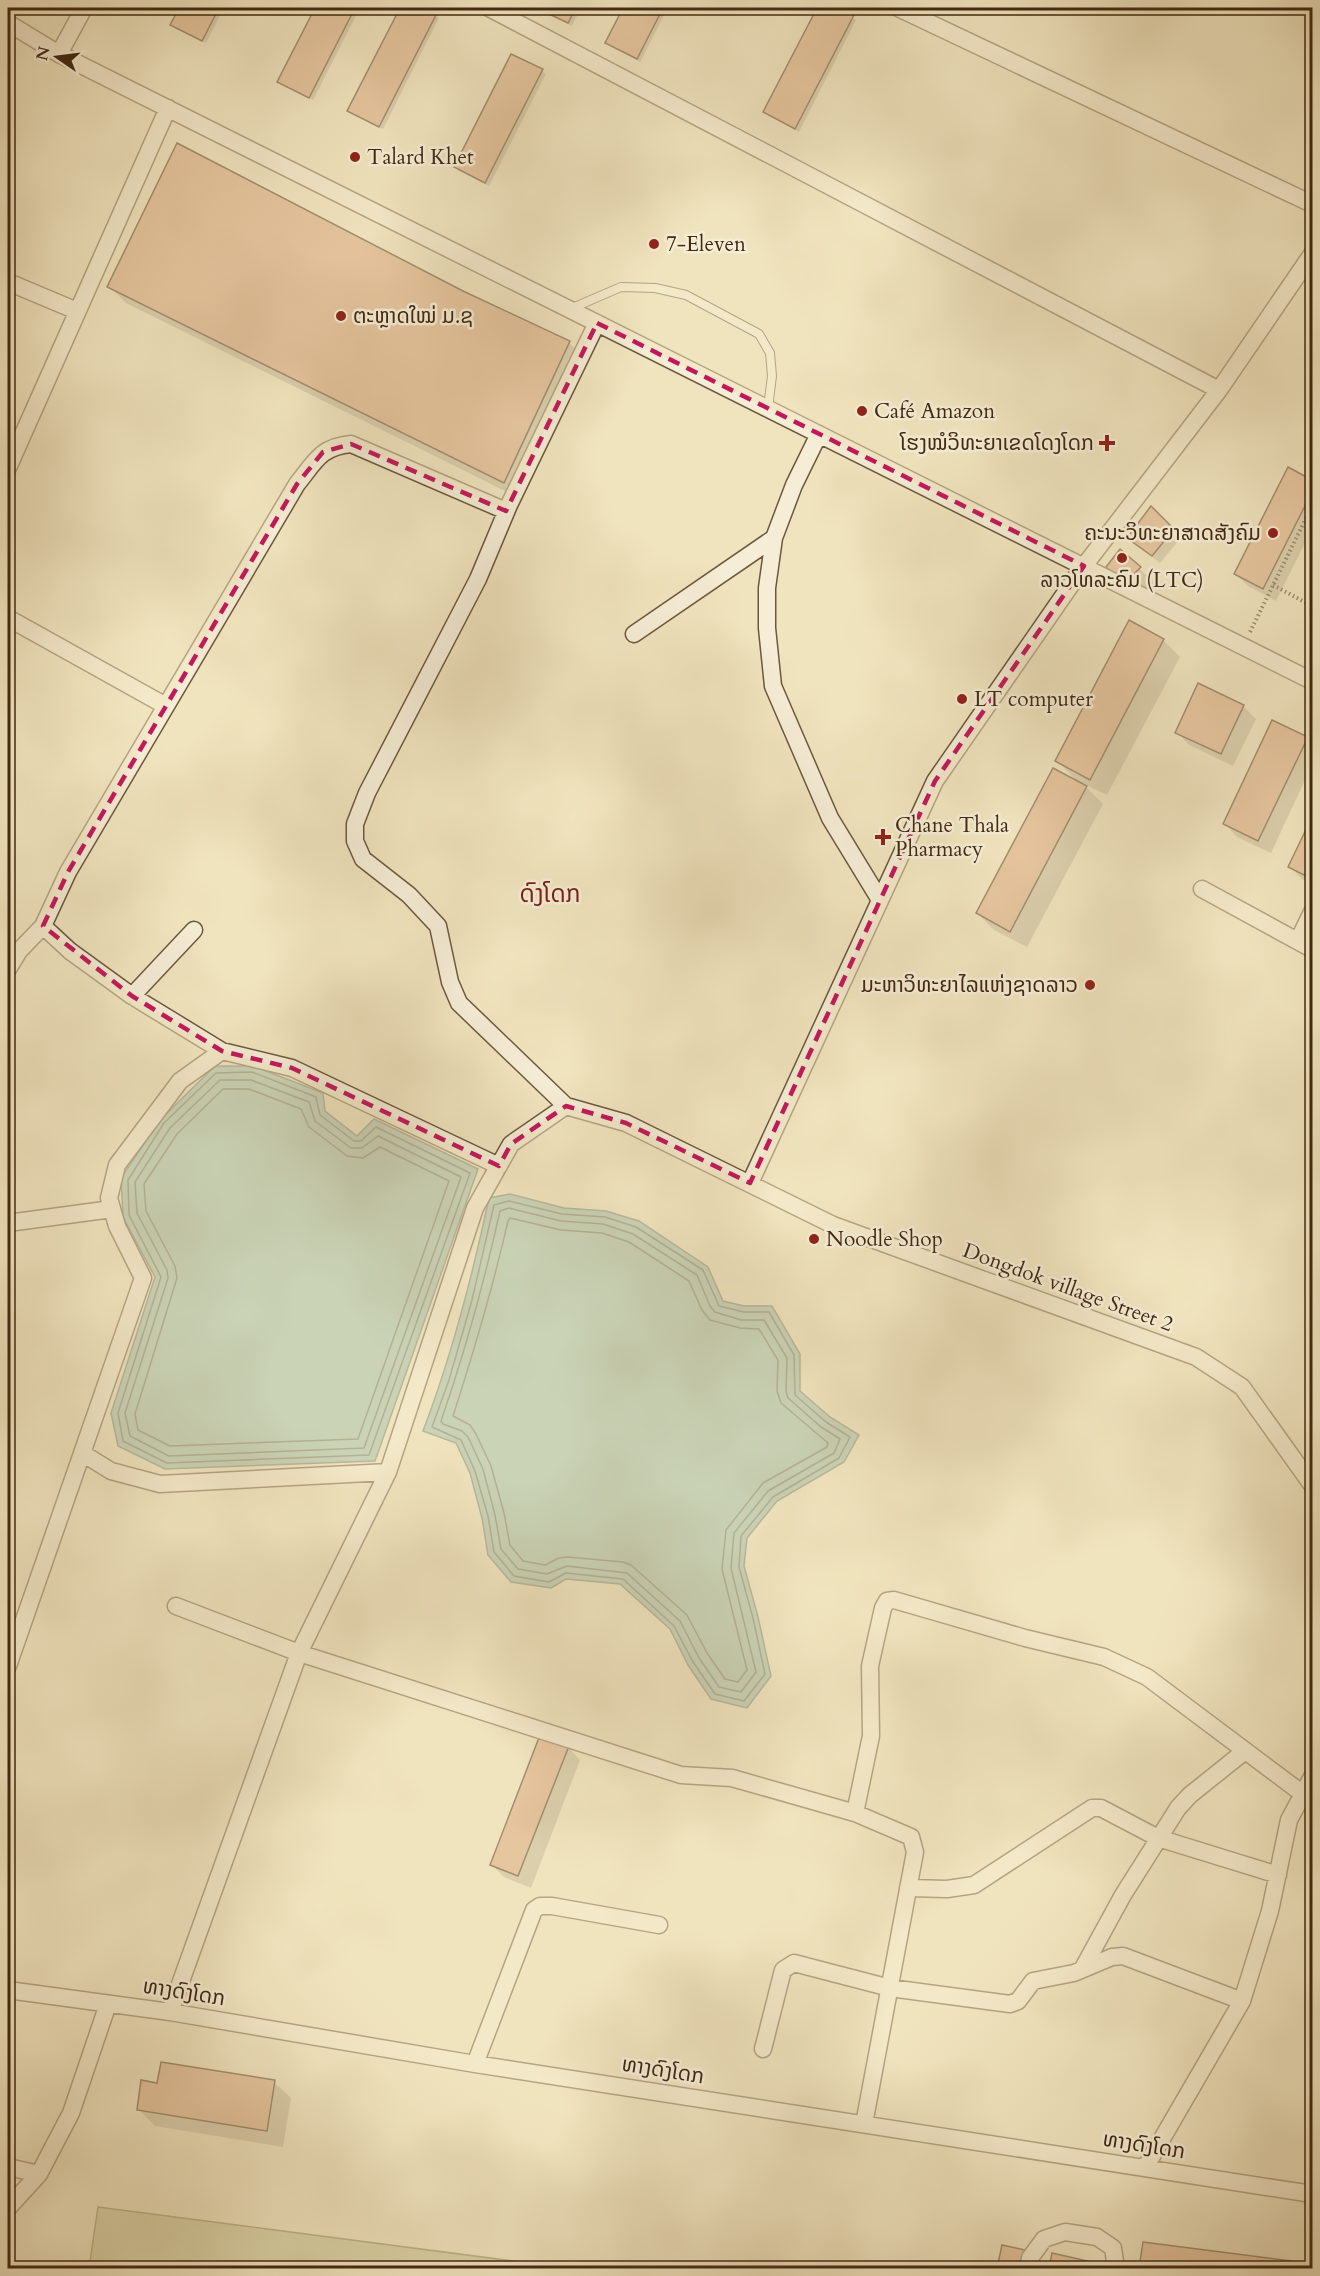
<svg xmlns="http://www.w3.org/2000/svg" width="1320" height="2276" viewBox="0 0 1320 2276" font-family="Cardo,'Noto Sans Lao',serif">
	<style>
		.green { fill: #c0c28d; stroke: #80764e; stroke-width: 1.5 }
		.water { fill: #9bbfae; stroke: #77836f; stroke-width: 1.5 }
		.shadow { fill: #0003 }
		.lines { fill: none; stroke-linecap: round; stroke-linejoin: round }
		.shore { stroke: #6e745f; stroke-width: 1.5 }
		.building { fill: #daa27b; stroke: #412910; stroke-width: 1.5 }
		.lane-casing { stroke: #6d583c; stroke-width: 10 }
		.street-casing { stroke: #6d583c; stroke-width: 19 }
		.path { stroke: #412910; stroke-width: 4; stroke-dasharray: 1.5 3; stroke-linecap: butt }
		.lane { stroke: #f5edd5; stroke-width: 8 }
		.street { stroke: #f5edd5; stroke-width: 16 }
		.marked { fill: none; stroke: #c2185b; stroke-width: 4.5; stroke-dasharray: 12 8; stroke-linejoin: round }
		.poi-dot { fill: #8f2418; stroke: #f5edd5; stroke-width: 2 }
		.labels { text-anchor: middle; stroke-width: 5; stroke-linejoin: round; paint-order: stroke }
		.poi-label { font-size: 21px; fill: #412910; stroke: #f5edd5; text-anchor: start }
		.street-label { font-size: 21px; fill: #412910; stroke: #f5edd5 }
		.quarter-label { font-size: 24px; fill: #7a1f14; stroke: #f5edd5 }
	</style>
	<rect width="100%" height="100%" fill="#f0e4be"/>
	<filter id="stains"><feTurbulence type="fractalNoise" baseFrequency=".00333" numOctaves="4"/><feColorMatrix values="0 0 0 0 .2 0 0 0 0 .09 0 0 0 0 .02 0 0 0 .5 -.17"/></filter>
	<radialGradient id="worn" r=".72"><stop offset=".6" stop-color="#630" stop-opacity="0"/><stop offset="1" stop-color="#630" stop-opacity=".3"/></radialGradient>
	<path class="green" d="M 98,2207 L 559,2267 L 559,2268 L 89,2268 Z"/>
	<path class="water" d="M 215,1066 L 253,1066 L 323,1093 L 325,1111 L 357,1136 L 374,1119 L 478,1169 L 375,1461 L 165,1469 L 118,1446 L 111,1413 L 155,1277 L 123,1217 L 121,1178 L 160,1120 Z
		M 510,1194 L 564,1208 L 606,1211 L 639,1221 L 708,1267 L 723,1301 L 744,1306 L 772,1306 L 800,1354 L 800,1391 L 830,1417 L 859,1435 L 844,1462 L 777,1501 L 747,1538 L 744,1566 L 758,1617 L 771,1676 L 747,1708 L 711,1699 L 688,1665 L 670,1629 L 620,1584 L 566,1579 L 551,1588 L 511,1582 L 488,1555 L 482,1518 L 470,1473 L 456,1443 L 423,1431 C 452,1355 472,1278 489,1198 Z"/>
	<path class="shadow" d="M 180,8 L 224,8 L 206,43 L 172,25 Z
		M 317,8 L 360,8 L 313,100 L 279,82 Z
		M 401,8 L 423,8 L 439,18 L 383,129 L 349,110 Z
		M 538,8 L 581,8 L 572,26 Z
		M 625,8 L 668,8 L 640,62 L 607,43 Z
		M 818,8 L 835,8 L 856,20 L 799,132 L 765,112 Z
		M 542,71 L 546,74 L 489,186 L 459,171 L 455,167 Z
		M 109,286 L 462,292 L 569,343 L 586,359 L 521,499 L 126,303 Z
		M 1288,469 L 1312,481 L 1312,529 L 1276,601 L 1248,586 L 1236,574 Z
		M 1151,509 L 1181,538 L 1160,563 L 1129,538 Z
		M 1120,551 L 1157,585 L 1144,598 L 1108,567 Z
		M 1163,640 L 1180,657 L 1107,795 L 1082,783 L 1103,804 L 1027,947 L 994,930 L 977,913 L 1078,782 L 1057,761 Z
		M 1243,706 L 1256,719 L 1233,766 L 1189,745 L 1177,732 Z
		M 1307,738 L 1312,744 L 1312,765 L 1271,853 L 1237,837 L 1225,824 Z
		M 1312,820 L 1312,884 L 1303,880 L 1290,867 Z
		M 568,1747 L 580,1760 L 531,1888 L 504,1877 L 492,1865 Z
		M 274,2082 L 291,2098 L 283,2147 L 155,2126 L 138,2109 L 159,2085 Z
		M 1144,2243 L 1291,2262 L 1297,2268 L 1141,2268 Z
		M 1053,2255 L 1092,2263 L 1097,2268 L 1050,2268 Z"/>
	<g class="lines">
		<path class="shore" d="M 252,1072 L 316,1097 L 320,1115 L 354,1141 L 361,1141 L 376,1127 L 470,1173 L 369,1455 L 167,1463 L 123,1441 L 118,1413 L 161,1277 L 129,1215 L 128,1180 L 164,1123 L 216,1073 Z
			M 220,1080 L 251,1080 L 309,1102 L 315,1121 L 351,1148 L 362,1148 L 378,1136 L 461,1177 L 364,1448 L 169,1456 L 130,1436 L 125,1413 L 168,1278 L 167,1270 L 137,1213 L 135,1182 L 170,1128 Z
			M 223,1089 L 249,1089 L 301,1109 L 309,1127 L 347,1156 L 363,1158 L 380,1147 L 449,1181 L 358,1439 L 170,1446 L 138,1430 L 135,1414 L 177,1278 L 175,1266 L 146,1211 L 144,1184 L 177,1134 Z
			M 509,1201 L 562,1214 L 605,1217 L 636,1227 L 703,1270 L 719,1306 L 744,1312 L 769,1312 L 794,1355 L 795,1395 L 826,1422 L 850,1437 L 839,1458 L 773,1497 L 741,1536 L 739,1567 L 753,1618 L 765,1674 L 744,1701 L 715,1694 L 693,1662 L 674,1626 L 623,1579 L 566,1573 L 549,1582 L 514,1576 L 494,1552 L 488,1516 L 475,1471 L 461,1440 L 432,1427 L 449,1380 L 472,1300 L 494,1205 Z
			M 509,1208 L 561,1221 L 603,1224 L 633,1234 L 697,1275 L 710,1306 L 715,1312 L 741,1320 L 764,1320 L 787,1358 L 786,1391 L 788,1398 L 821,1427 L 840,1439 L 834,1453 L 768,1491 L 734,1533 L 731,1568 L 756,1672 L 741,1692 L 719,1687 L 699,1658 L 680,1621 L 627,1573 L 567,1566 L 547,1574 L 518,1569 L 501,1549 L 495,1515 L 483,1469 L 468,1437 L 462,1431 L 443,1424 L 441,1421 C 465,1352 484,1283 500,1211 Z
			M 510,1218 L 561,1230 L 602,1233 L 629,1242 L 689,1281 L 702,1310 L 710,1320 L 740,1328 L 759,1329 L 778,1360 L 777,1391 L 781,1403 L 828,1443 L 827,1447 L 763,1483 L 726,1530 L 722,1569 L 747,1670 L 738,1682 L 725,1679 L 707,1653 L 687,1615 L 631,1565 L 623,1562 L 567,1557 L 559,1558 L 545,1565 L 523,1561 L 510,1545 L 504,1513 L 491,1466 L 476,1434 L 470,1425 L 453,1416 C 474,1351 493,1287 508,1221 Z"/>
	</g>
	<path class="building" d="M 179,8 L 219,8 L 202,41 L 170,25 Z
		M 315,8 L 355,8 L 309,98 L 277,82 Z
		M 400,8 L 426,8 L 437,13 L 379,127 L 347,111 Z
		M 536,8 L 576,8 L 568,23 Z
		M 623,8 L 663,8 L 637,59 L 605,43 Z
		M 817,8 L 838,8 L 854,15 L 795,129 L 763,112 Z
		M 511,54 L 543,69 L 485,183 L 454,167 Z
		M 177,143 L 463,291 L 570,341 L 504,483 L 107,287 Z
		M 1288,467 L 1312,480 L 1312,492 L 1263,589 L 1234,574 Z
		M 1151,506 L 1174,529 L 1152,556 L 1127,538 Z
		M 1120,549 L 1141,567 L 1126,582 L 1116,577 L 1106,567 Z
		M 1129,620 L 1164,639 L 1090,780 L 1055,761 Z
		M 1198,683 L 1244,705 L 1221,754 L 1175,733 Z
		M 1272,720 L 1308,737 L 1258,841 L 1223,824 Z
		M 1053,768 L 1087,786 L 1010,932 L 976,913 Z
		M 1312,817 L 1312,879 L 1288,867 Z
		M 540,1735 L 569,1746 L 518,1876 L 490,1865 Z
		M 161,2062 L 275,2080 L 267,2131 L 137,2110 L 141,2080 L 157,2083 Z
		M 1143,2242 L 1291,2261 L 1290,2268 L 1139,2268 Z
		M 1002,2245 L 1025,2250 L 1022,2268 L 997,2268 Z
		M 1052,2253 L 1092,2262 L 1091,2268 L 1049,2268 Z"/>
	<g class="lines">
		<g class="lane-casing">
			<path id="lane" d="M 570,309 L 621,287 L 655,288 L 686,295 L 759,334 L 770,353 L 772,376 L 768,408"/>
		</g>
		<g class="street-casing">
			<path id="street" d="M 489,8 L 1219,390
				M 898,8 L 1312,204
				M 8,23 L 59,54 L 1312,681
				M 59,54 L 84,8
				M 8,282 L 77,311
				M 819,434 L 794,485 L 774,538 L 767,588 L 767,628 L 773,686 L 830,818 L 880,900
				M 8,468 L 168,108
				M 8,618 L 166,706
				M 634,634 L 774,538
				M 1202,889 L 1312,949
				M 43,926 L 68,872 L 297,484 C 315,462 320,447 351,444 L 506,511
				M 1298,941 L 1312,912
				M 8,969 L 19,951 L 43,926 L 70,951 L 132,996 L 222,1051 L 292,1068 L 499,1166
				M 132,996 L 194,930
				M 566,1106 L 459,1003 L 450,982 L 438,926 L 409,895 L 363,859 L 355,841 L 355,824 L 367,793 L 478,579 L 509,505 L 597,323
				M 566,1106 L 626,1123 L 833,1225 L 1196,1357 L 1242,1387 L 1312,1485
				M 750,1183 L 935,781 L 1084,566 L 1219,390 L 1312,254
				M 8,1223 L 112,1209
				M 82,1453 L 111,1471 L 160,1484 L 388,1472
				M 176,1606 L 299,1653 L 681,1775 L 732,1778 L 855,1813 L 911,1837 L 915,1852 L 864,2124
				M 8,1666 L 143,1278 L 117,1226 L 109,1198 L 117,1165 L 180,1081 L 222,1051
				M 855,1813 L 871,1736 L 870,1666 L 883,1608 L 887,1601 L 894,1600 L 1025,1638 L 1104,1657 L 1147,1677 L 1303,1794
				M 908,1888 L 947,1889 L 974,1885 L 1092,1808 L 1101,1808 L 1158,1838 L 1278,1875
				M 1083,1968 L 1123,1895 L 1178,1808 L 1190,1795 L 1245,1751
				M 8,1990 L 170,2012 L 475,2064 L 1312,2194
				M 170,2012 L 299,1653 L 388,1472 L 475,1208 L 511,1144 L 566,1106
				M 763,2049 L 783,1970 L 794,1963 L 890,1988 L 1010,2004 L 1018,2001 L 1033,1981 L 1074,1973 L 1112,1957 L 1123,1956 L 1242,2001
				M 475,2064 L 534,1910 L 540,1906 L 552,1906 L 659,1925
				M 8,2167 L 39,2174
				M 1145,2168 L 1242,2001 L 1270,1911 L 1289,1820 L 1312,1777
				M 8,2208 L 39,2174 L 71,2113 L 108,2004
				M 1028,2268 L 1030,2258 L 1044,2239 L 1065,2232 L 1097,2237 L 1113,2248 L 1116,2268"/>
		</g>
		<path class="path" d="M 1273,585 L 1312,606
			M 1250,632 L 1312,506"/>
		<use href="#lane" class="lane"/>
		<use href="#street" class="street"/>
	</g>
	<path d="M0 0H1320V2276H0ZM 597,323 L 1084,566 L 935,781 L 750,1183 L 626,1123 L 566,1106 L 511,1144 L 499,1166 L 292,1068 L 222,1051 L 132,996 L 43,926 L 68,872 L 166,706 L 297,484 L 323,452 L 351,444 L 506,511 Z" fill="#f0e4be" fill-opacity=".55" fill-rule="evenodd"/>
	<path class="marked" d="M 597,323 L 1084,566 L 935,781 L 750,1183 L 626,1123 L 566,1106 L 511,1144 L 499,1166 L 292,1068 L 222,1051 L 132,996 L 43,926 L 68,872 L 166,706 L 297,484 L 323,452 L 351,444 L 506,511 Z"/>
	<g class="poi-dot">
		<circle cx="355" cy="157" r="6"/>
		<circle cx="654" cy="244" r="6"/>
		<circle cx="341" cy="316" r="6"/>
		<circle cx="862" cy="411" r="6"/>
		<path d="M1104 434h6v6h6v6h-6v6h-6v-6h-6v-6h6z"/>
		<circle cx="1273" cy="533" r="6"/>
		<circle cx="1122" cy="558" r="6"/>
		<circle cx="962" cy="699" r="6"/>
		<path d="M880 828h6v6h6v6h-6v6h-6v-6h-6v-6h6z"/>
		<circle cx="1090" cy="985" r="6"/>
		<circle cx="814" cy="1239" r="6"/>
	</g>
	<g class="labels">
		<g class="poi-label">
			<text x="367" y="164">Talard Khet</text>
			<text x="666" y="251">7-Eleven</text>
			<text x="353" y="323">ຕະຫຼາດໃໝ່ ມ.ຊ</text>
			<text x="874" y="418">Café Amazon</text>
			<text x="1094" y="450" text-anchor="end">ໂຮງໝໍວິທະຍາເຂດໂດງໂດກ</text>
			<text x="1261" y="540" text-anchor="end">ຄະນະວິທະຍາສາດສັງຄົມ</text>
			<text x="1122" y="587" text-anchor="middle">ລາວໂທລະຄົມ (LTC)</text>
			<text x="974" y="706">LT computer</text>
			<text x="895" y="832">Chane Thala<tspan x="895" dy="24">Pharmacy</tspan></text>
			<text x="1078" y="992" text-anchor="end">ມະຫາວິທະຍາໄລແຫ່ງຊາດລາວ</text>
			<text x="826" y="1246">Noodle Shop</text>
		</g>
		<g class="street-label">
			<text transform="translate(1068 1287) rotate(20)" y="7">Dongdok village Street 2</text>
			<text transform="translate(184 1992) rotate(9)" y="7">ທາງດົງໂດກ</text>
			<text transform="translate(663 2070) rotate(9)" y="7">ທາງດົງໂດກ</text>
			<text transform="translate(1144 2145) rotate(9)" y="7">ທາງດົງໂດກ</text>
		</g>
		<g class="quarter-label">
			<text x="550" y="902">ດົງໂດກ</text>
		</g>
	</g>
	<rect width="1320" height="2276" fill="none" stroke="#f0e4be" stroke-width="30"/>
	<rect x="9" y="9" width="1302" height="2258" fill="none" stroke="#412910" stroke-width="3"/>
	<rect x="15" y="15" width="1290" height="2246" fill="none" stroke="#412910" stroke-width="1.5"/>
	<g transform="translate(57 57) rotate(284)" stroke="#f5edd5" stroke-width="4.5" paint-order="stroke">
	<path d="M0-4.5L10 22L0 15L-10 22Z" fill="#412910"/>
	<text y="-9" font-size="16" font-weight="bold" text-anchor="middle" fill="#412910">N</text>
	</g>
	<rect width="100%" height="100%" filter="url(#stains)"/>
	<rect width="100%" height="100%" fill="url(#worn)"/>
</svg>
